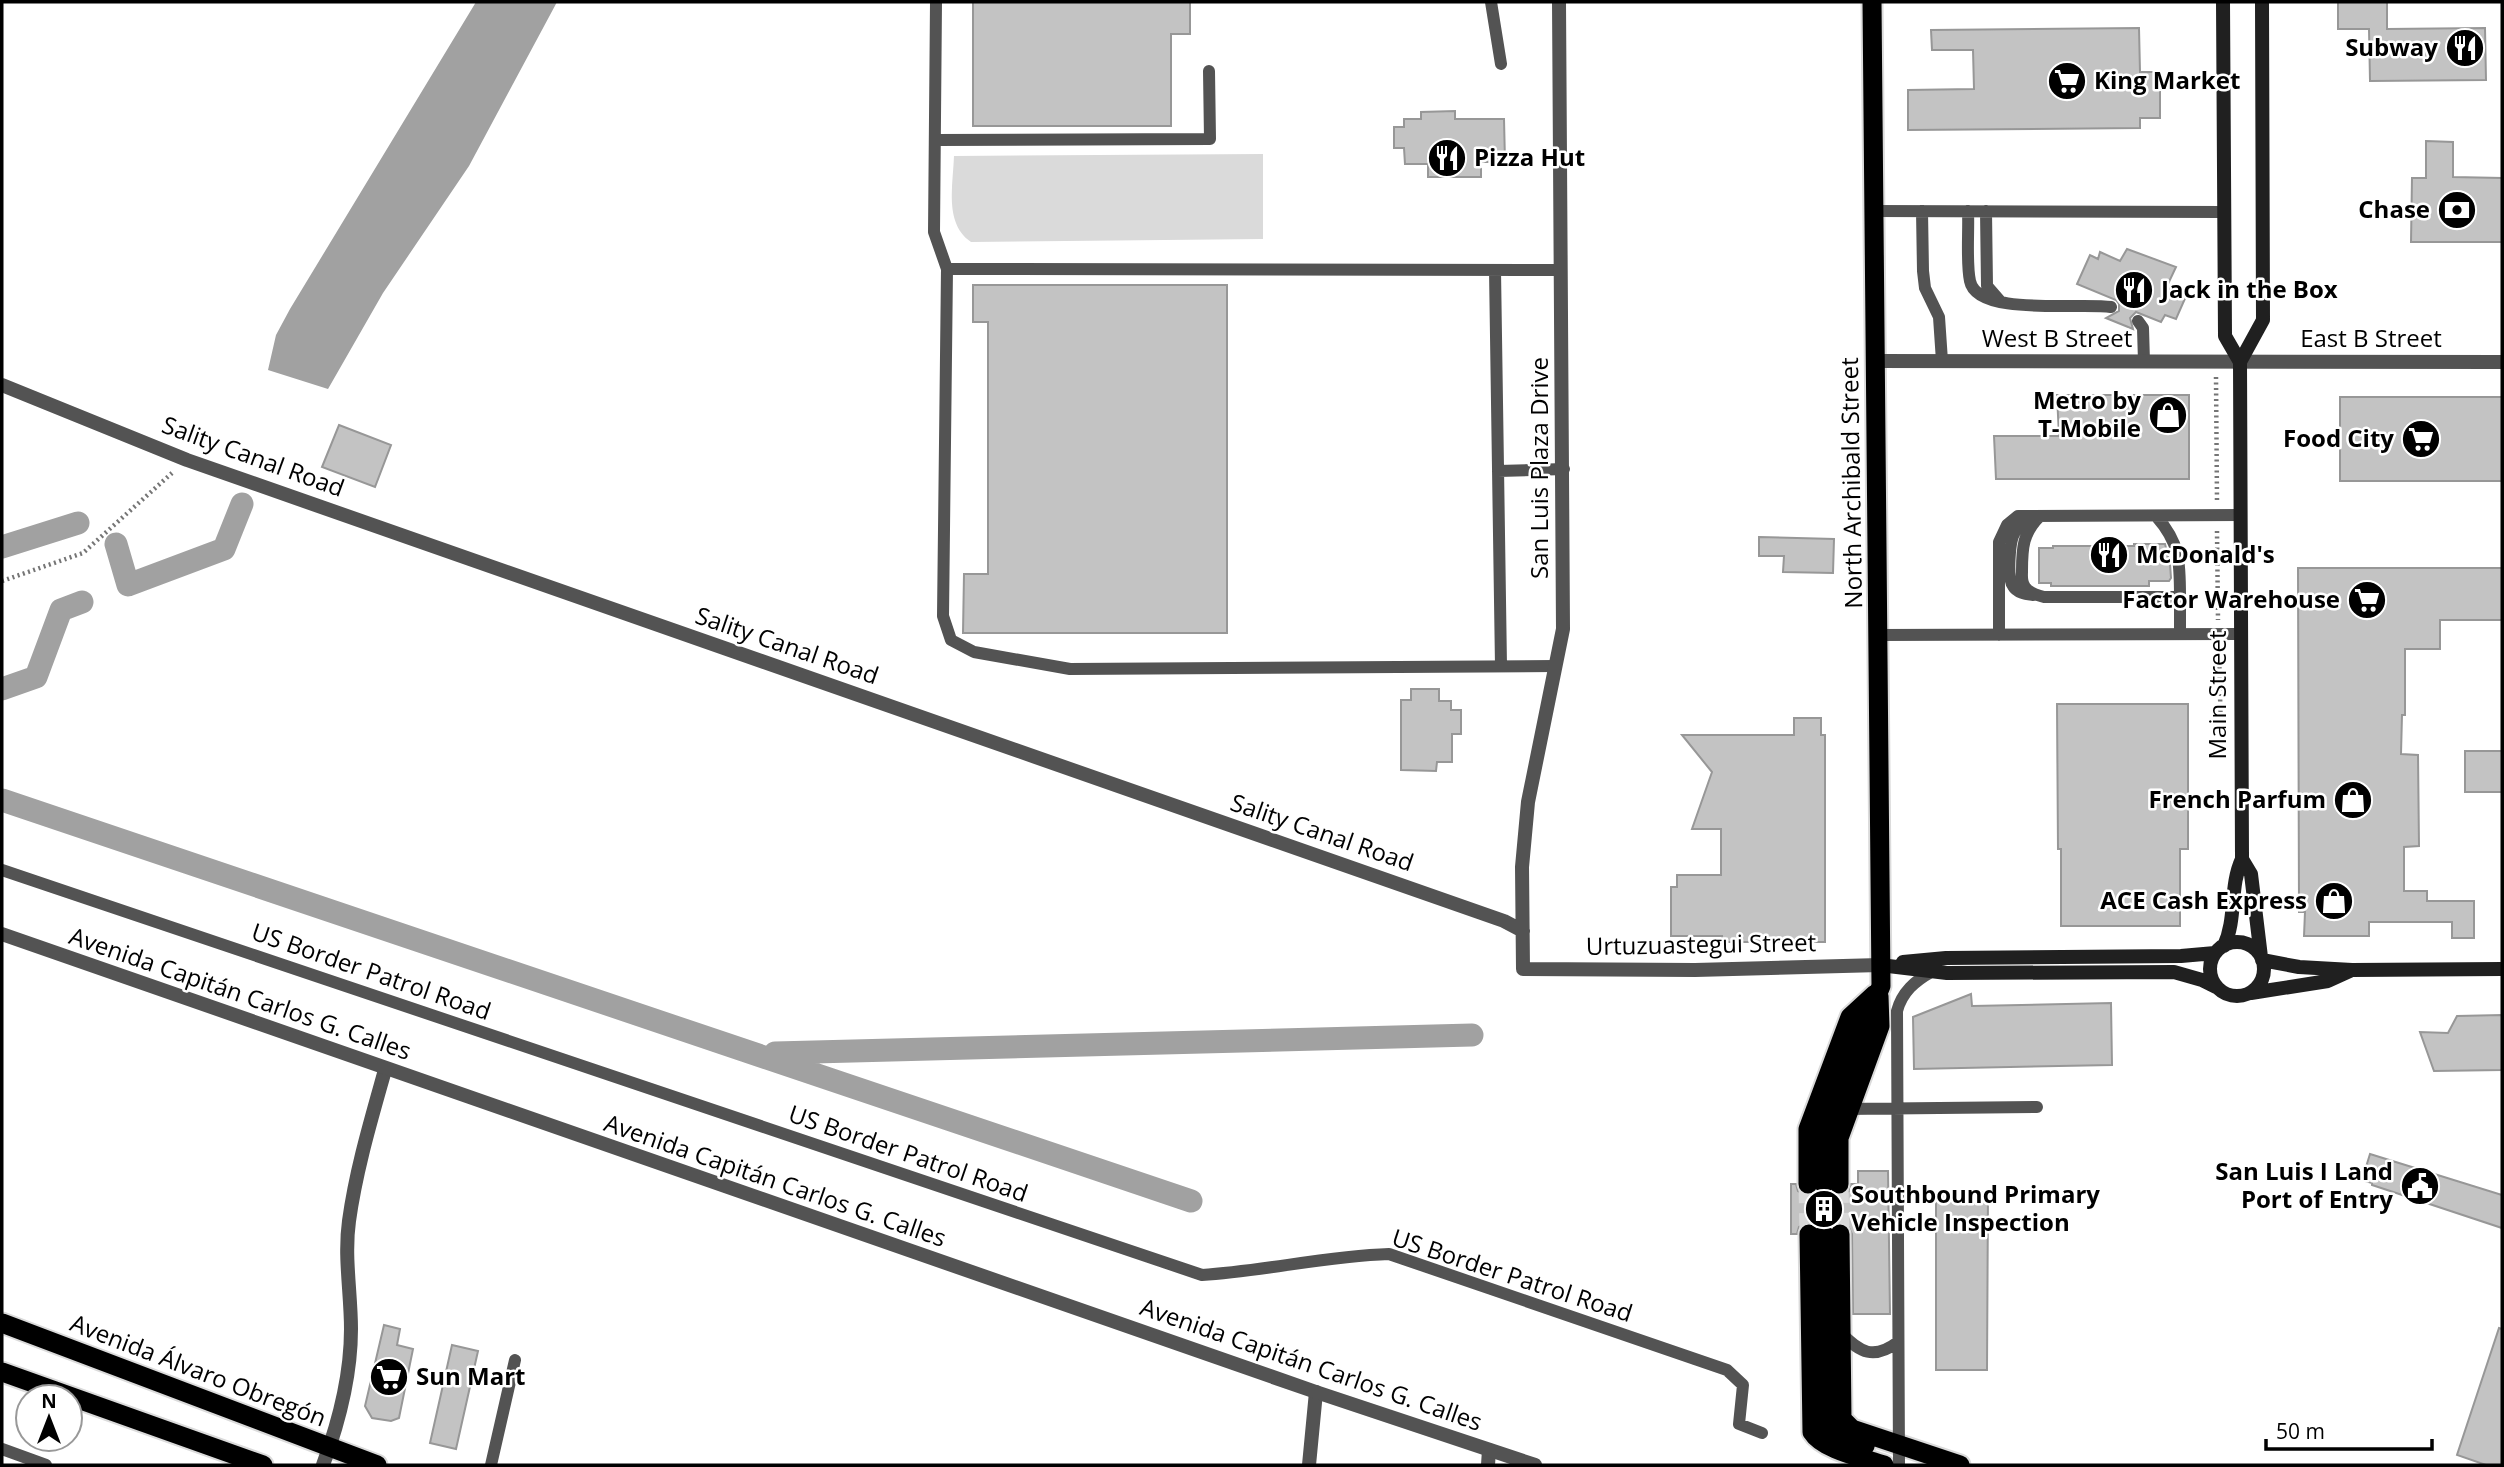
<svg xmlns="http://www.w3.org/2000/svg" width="2504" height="1467" viewBox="0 0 2504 1467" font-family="'Open Sans',sans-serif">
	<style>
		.green { fill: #dadada }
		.water { fill: #a1a1a1 }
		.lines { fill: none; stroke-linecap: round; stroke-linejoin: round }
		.canal { stroke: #a1a1a1; stroke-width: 23 }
		.building { fill: #c3c3c3; stroke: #979797; stroke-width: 2 }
		.trunk-tunnel { stroke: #d9d9d9; stroke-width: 19; stroke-dasharray: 19 10; stroke-linecap: butt }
		.trunk-casing { stroke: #dbdbdb; stroke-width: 23 }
		.path { stroke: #757575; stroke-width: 4.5; stroke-dasharray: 2 3.5; stroke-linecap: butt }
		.service { stroke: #535353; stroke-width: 12 }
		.minor { stroke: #535353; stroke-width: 14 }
		.tertiary { stroke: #535353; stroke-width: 14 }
		.secondary { stroke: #202020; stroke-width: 14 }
		.trunk { stroke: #000; stroke-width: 19 }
		.labels { text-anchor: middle; stroke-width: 5; stroke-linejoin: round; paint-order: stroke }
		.poi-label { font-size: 24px; font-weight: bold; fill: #000; stroke: #fff; text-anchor: end }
		.street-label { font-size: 24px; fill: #000; stroke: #fff }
	</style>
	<rect width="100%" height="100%" fill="#fff"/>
	<path class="green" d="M 1263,154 L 1263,239 L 971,242 C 944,224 953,185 954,156 Z"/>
	<path class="water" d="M 476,2 L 557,2 L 469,166 L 383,293 L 328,389 L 268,370 L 276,335 L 290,309 Z"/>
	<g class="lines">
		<path class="canal" d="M 116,544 L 128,585 L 224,549 L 242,504
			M 2,547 L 78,523
			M 2,689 L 36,677 L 61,610 L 82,602
			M 2,800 L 1191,1201
			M 775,1053 L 1472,1035"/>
	</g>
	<path class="building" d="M 973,2 L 1190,2 L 1190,34 L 1171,34 L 1171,126 L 973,126 Z
		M 2338,2 L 2387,2 L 2387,29 L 2485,28 L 2486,80 L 2370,81 L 2369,29 L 2338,29 Z
		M 2139,28 L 2140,72 L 2160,72 L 2160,118 L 2140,118 L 2140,128 L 1908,130 L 1908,90 L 1974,89 L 1973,50 L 1932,50 L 1931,30 Z
		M 1455,111 L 1455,119 L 1504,119 L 1505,162 L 1481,162 L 1481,177 L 1428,177 L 1428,164 L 1405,164 L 1404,148 L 1394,148 L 1394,127 L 1404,127 L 1404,119 L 1421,119 L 1421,112 Z
		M 2426,141 L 2453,142 L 2453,177 L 2502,178 L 2502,242 L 2411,242 L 2412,178 L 2426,178 Z
		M 2127,249 L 2176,267 L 2167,286 L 2187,294 L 2176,319 L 2165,315 L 2161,322 L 2136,312 L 2130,318 L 2133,329 L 2106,318 L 2119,311 L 2119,304 L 2116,300 L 2077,284 L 2090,255 L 2098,259 L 2100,252 L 2120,261 Z
		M 973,285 L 1227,285 L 1227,633 L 963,633 L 964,574 L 988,574 L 988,322 L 973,322 Z
		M 2057,395 L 2189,395 L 2189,479 L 1996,479 L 1994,436 L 2059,436 Z
		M 2340,397 L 2502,397 L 2502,481 L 2340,481 Z
		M 339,425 L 391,445 L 375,487 L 322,467 Z
		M 1759,537 L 1834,539 L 1833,573 L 1783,572 L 1784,556 L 1759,556 Z
		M 2134,544 L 2165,544 L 2170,564 L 2171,578 L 2169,581 L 2149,581 L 2149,586 L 2051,586 L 2051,583 L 2039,583 L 2039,548 L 2053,548 L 2053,546 L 2134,546 Z
		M 2298,568 L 2502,568 L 2502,620 L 2440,620 L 2440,649 L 2405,649 L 2405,715 L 2402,715 L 2401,754 L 2418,755 L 2419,846 L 2404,847 L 2404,891 L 2427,891 L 2427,901 L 2474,901 L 2474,938 L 2452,938 L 2452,922 L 2369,922 L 2369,936 L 2304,936 L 2305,912 L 2299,912 Z
		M 1411,689 L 1439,689 L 1439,701 L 1451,701 L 1451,710 L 1461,710 L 1461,734 L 1452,734 L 1452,762 L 1437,762 L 1436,771 L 1401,770 L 1401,700 L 1411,700 Z
		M 2057,704 L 2188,704 L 2188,849 L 2180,849 L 2180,926 L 2061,926 L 2061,849 L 2058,849 Z
		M 1794,718 L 1821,718 L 1821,735 L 1825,735 L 1825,942 L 1722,942 L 1722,936 L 1671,936 L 1671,887 L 1677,887 L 1677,875 L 1721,875 L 1721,829 L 1692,829 L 1712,772 L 1682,735 L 1794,735 Z
		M 2465,751 L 2502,751 L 2502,792 L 2465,792 Z
		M 1971,994 L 1972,1006 L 2111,1003 L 2112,1065 L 1914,1069 L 1913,1017 Z
		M 2502,1015 L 2502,1070 L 2434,1071 L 2420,1032 L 2448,1033 L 2457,1016 Z
		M 2370,1154 L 2502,1195 L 2502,1228 L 2372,1185 L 2372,1183 L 2362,1180 Z
		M 1858,1171 L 1888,1171 L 1890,1314 L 1853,1314 L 1852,1234 L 1847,1224 L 1839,1222 L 1832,1225 L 1823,1222 L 1816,1225 L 1808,1222 L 1799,1227 L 1797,1234 L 1791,1234 L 1791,1184 L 1796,1184 L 1798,1191 L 1807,1196 L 1816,1193 L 1823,1196 L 1831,1193 L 1840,1196 L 1849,1191 L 1851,1184 L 1858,1184 Z
		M 1936,1192 L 1988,1192 L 1987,1370 L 1936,1370 Z
		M 384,1325 L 400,1329 L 397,1345 L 413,1349 L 399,1418 L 391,1421 L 372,1418 L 365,1406 Z
		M 2499,1328 L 2502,1329 L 2502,1465 L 2486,1465 L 2457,1455 Z
		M 452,1345 L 478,1351 L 456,1449 L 430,1443 Z"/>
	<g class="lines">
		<path class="trunk-tunnel" d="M 1808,1184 L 1809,1234
			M 1824,1184 L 1824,1234
			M 1839,1184 L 1840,1234"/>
		<g class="trunk-casing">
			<path id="trunk" d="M 1808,1184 L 1808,1129 L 1850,1017 L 1875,994
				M 1824,1184 L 1825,1122 L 1881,986 L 1872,2
				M 1839,1184 L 1839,1138 L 1880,1026 L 1879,996
				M 1809,1234 L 1812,1432 C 1823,1450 1864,1458 1884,1465
				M 1824,1234 L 1826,1423 L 1835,1435 L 1865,1446
				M 1840,1234 L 1842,1419 L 1852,1429 L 1960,1465
				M 2,1323 L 377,1465
				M 2,1372 L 263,1465"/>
		</g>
		<path class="path" d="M 2216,377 L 2217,501
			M 2217,531 L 2218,620
			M 2,581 L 83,553 L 172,473
			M 2219,650 L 2221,736"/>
		<path class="service" d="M 936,2 L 934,232 L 947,269
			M 1491,2 L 1501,64
			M 935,140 L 1210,139 L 1209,71
			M 1873,211 L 2224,212
			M 1922,211 L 1923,271 L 1925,288 L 1939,317 L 1942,361
			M 1968,211 C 1969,231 1966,263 1970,281 C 1977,317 2082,302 2111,307
			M 1986,211 L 1987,286 L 2000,301
			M 1495,270 L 1501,666
			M 2138,321 L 2143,328 L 2144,362
			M 1498,471 L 1564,469
			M 2031,516 C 2025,521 2018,525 2015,532 C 2009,541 2007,578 2013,586 C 2017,593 2026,594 2033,595
			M 2040,516 C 2023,533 2022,547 2022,571 C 2022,577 2021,582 2025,587 C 2029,593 2036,595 2044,597 L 2180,597 C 2180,561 2180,543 2156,516
			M 2180,597 L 2180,634
			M 1878,635 L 2241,634
			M 1999,635 L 1999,542 L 2007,525 L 2018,516 L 2240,515
			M 1556,666 L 1070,669 L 974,652 L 951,640 L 943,616 L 947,269 L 1561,270
			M 2,870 L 1202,1275 C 1265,1271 1326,1256 1389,1254 L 1727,1370 L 1743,1385 L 1739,1424 L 1762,1433
			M 1844,1109 L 2037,1107
			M 1841,1333 C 1860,1353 1874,1360 1898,1342
			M 2,1449 L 46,1465
			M 491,1465 L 515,1360
			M 1899,1465 L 1897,1011 C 1902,992 1915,981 1931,972"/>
		<path class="minor" d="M 1559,2 L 1563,629 L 1528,802 L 1522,867 L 1523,969 L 1695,970 L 1880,965
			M 2,385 L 187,460 L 1504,921 L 1523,931
			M 323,1465 C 339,1422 351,1375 351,1329 C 351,1293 344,1257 349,1221 C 356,1170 371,1120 385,1070
			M 1309,1465 L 1316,1392
			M 1488,1465 L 1489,1450"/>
		<path class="tertiary" d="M 1875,361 L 2502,362
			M 2,934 L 1316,1392 L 1535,1465"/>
		<path class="secondary" d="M 2223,2 L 2225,336 L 2240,362 L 2242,859 C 2229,887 2237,918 2224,946
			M 2240,362 L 2263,320 L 2262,2
			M 2242,859 L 2251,874 L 2261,957
			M2210 969a27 27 0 1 1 54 0a27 27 0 1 1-54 0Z
			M 2262,960 L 2299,967 L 2352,970 L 2502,969
			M 1903,962 L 1946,958 L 2181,956 L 2215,953
			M 1880,965 L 1947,973 L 2174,972 L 2202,980 L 2216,987
			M 2251,993 L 2328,981 L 2350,971"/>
		<use href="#trunk" class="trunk"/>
	</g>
	<defs>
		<g id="restaurant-disc" transform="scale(2.0125)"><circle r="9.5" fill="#000" stroke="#fff"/><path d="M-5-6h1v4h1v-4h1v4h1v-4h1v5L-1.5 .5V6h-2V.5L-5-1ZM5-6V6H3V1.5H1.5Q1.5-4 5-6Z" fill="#fff"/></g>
		<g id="supermarket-disc" transform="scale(2.0125)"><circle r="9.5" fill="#000" stroke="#fff"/><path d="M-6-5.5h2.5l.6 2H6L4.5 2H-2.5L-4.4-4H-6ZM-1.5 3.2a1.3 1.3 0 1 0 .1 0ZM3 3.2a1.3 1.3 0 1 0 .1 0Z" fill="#fff"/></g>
		<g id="bank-disc" transform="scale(2.0125)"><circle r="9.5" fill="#000" stroke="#fff"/><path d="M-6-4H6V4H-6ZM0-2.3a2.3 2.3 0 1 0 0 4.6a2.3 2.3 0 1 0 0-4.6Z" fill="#fff"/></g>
		<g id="shop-disc" transform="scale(2.0125)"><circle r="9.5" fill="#000" stroke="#fff"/><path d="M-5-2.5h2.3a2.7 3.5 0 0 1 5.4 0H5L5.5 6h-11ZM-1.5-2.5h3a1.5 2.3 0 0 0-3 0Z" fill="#fff"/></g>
		<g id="civic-disc" transform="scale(2.0125)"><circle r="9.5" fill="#000" stroke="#fff"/><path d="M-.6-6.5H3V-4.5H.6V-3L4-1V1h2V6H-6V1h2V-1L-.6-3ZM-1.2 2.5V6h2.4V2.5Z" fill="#fff"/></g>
		<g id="building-disc" transform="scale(2.0125)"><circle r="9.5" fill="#000" stroke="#fff"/><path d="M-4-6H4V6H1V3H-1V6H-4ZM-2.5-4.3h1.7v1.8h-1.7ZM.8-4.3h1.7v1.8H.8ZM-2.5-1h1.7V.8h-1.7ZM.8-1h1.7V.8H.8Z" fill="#fff"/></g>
	</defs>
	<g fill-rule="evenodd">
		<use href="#restaurant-disc" x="2465" y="48"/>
		<use href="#supermarket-disc" x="2067" y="81"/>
		<use href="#restaurant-disc" x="1447" y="158"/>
		<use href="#bank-disc" x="2457" y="210"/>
		<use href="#restaurant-disc" x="2134" y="290"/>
		<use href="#shop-disc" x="2168" y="415"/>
		<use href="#supermarket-disc" x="2421" y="439"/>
		<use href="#restaurant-disc" x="2109" y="555"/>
		<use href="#supermarket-disc" x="2367" y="600"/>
		<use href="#shop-disc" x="2353" y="800"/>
		<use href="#shop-disc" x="2334" y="901"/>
		<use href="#civic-disc" x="2420" y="1186"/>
		<use href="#building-disc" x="1824" y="1209"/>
		<use href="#supermarket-disc" x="389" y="1377"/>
	</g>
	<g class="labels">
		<g class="poi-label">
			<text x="2438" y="56">Subway</text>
			<text x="2094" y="89" text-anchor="start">King Market</text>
			<text x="1474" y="166" text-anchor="start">Pizza Hut</text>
			<text x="2430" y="218">Chase</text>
			<text x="2161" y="298" text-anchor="start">Jack in the Box</text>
			<text x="2141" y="409">Metro by<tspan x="2141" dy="28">T-Mobile</tspan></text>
			<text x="2394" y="447">Food City</text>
			<text x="2136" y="563" text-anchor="start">McDonald's</text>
			<text x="2340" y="608">Factor Warehouse</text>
			<text x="2326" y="808">French Parfum</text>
			<text x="2307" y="909">ACE Cash Express</text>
			<text x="2393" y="1180">San Luis I Land<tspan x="2393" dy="28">Port of Entry</tspan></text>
			<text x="1851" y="1203" text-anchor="start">Southbound Primary<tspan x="1851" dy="28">Vehicle Inspection</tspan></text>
			<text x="416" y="1385" text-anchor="start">Sun Mart</text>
		</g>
		<g class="street-label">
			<text x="2057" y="347">West B Street</text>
			<text x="2371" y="347">East B Street</text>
			<text transform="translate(253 457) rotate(20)" y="8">Sality Canal Road</text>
			<text transform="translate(1540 468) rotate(-90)" y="8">San Luis Plaza Drive</text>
			<text transform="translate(1852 483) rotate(-91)" y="8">North Archibald Street</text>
			<text transform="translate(787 646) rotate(19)" y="8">Sality Canal Road</text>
			<text transform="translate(2218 695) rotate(-90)" y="8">Main Street</text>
			<text transform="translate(1322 833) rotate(19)" y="8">Sality Canal Road</text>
			<text transform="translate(1701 945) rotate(-1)" y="8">Urtuzuastegui Street</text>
			<text transform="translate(371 972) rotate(19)" y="8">US Border Patrol Road</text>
			<text transform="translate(240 994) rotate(19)" y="8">Avenida Capitán Carlos G. Calles</text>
			<text transform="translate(908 1154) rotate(19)" y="8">US Border Patrol Road</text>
			<text transform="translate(775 1181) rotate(19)" y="8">Avenida Capitán Carlos G. Calles</text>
			<text transform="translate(1512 1276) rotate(18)" y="8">US Border Patrol Road</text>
			<text transform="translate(1311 1365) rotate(19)" y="8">Avenida Capitán Carlos G. Calles</text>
			<text transform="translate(198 1371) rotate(21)" y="8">Avenida Álvaro Obregón</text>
		</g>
	</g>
	<rect width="2504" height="1467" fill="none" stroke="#000000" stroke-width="7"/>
	<g transform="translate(49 1418)"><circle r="33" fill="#ffffff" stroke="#999999" stroke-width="2"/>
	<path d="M0-5L12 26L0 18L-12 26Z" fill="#000000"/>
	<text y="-10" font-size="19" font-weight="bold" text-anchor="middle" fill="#000000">N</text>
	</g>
	<path d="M2266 1439v10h166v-10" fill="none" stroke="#000000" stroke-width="3.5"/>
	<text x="2276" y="1439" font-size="21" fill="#000000" stroke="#ffffff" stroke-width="5" paint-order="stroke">50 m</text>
</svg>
